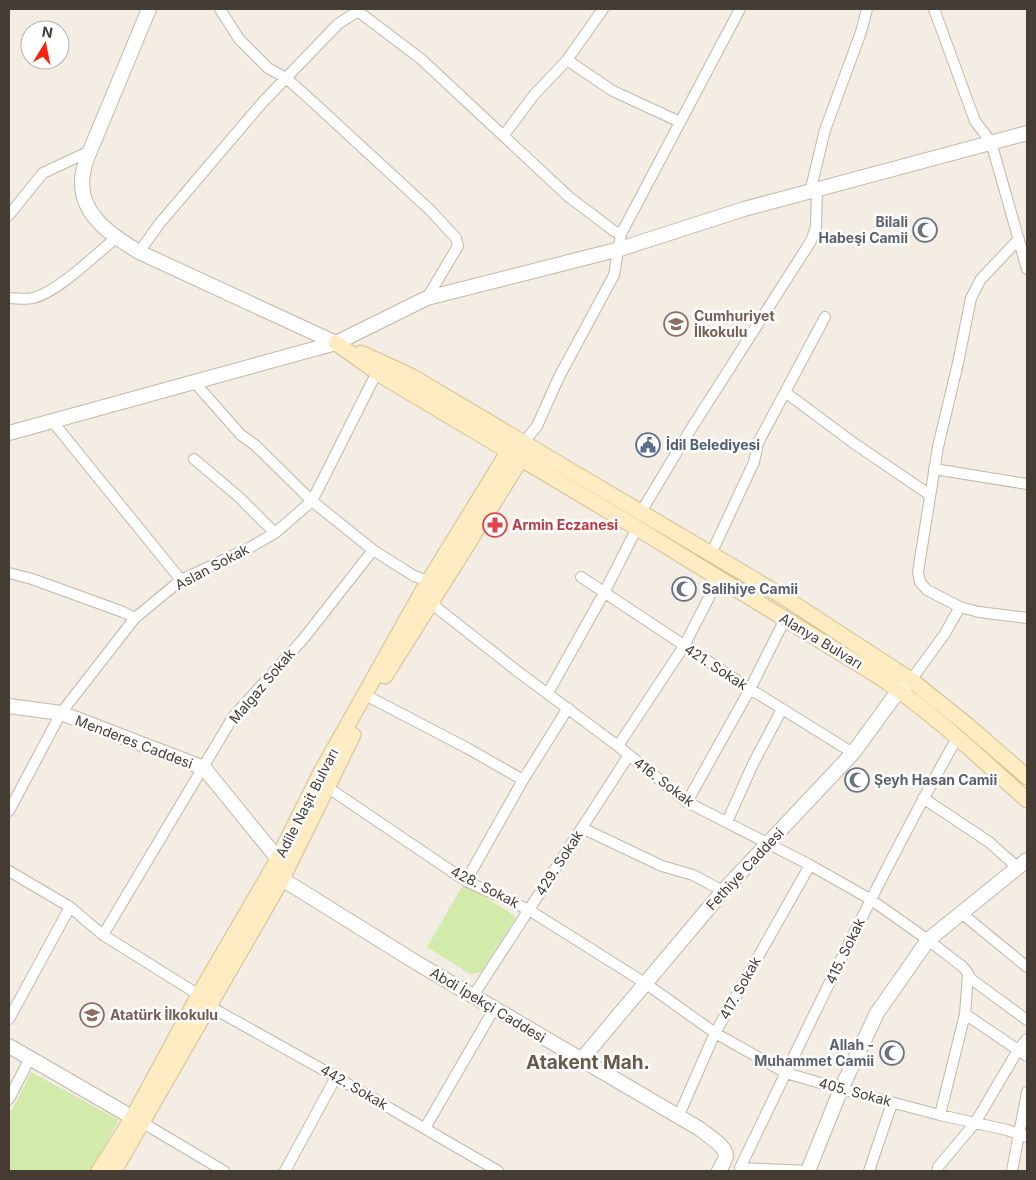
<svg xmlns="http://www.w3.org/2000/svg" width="1036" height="1180" viewBox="0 0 1036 1180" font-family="Inter,sans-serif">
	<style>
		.green { fill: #d2eaaa }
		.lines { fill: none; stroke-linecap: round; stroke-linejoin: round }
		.minor-casing { stroke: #c2b7a9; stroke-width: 12 }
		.tertiary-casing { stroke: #c2b7a9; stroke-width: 16 }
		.secondary-casing { stroke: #d5bf91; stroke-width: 17 }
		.minor { stroke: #fff; stroke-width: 10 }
		.tertiary { stroke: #fff; stroke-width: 14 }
		.secondary { stroke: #ffecc2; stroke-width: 15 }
		.labels { text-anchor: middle; stroke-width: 5; stroke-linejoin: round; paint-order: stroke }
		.worship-label { font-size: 14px; font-weight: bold; fill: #5b616d; stroke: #fff; text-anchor: end }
		.education-label { font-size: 14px; font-weight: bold; fill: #785e54; stroke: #fff; text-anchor: start }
		.service-label { font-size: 14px; font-weight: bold; fill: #4e5e75; stroke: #fff; text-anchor: start }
		.health-label { font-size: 14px; font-weight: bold; fill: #be3a42; stroke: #fff; text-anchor: start }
		.street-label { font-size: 14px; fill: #453d34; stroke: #fff }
		.district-label { font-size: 19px; font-weight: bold; fill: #695a4a; stroke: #fff }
	</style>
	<rect width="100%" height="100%" fill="#f3ede4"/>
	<path class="green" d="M 464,883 L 516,917 L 481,972 L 470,974 L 427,947 Z
		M 31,1072 L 119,1120 L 90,1171 L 9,1171 L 9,1116 Z"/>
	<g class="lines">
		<g class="minor-casing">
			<path id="minor" d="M 220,9 L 239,39 L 268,68 L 286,78 L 313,102 L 430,210 L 456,238 L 458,246 L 427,298
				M 355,9 L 421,59 L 569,197 L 614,231 L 621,234
				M 934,9 L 975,121 L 991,142 L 1027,269
				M 567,60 L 613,91 L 680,122
				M 504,135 L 534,95 L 567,60 L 603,9
				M 810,192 L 825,130 L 861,32 L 867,9
				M 9,215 L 43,173 L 90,151
				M 1019,239 L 981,279 L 971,298 L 958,363 L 938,447 L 918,572 L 920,582 L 927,590 L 960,607 L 979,612 L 1027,618
				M 139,252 L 160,223 L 262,103 L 338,24 L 361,9
				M 9,298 C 17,298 25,300 33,298 C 58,292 95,255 116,238
				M 195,383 L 241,435 L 255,445 L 312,501 L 373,550 L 414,576 L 433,583
				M 785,392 L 855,444 L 930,495
				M 52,421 L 181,580
				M 523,448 L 524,442 L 537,426 L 559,377 L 614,275 L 621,234 L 740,9
				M 194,459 L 240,498 L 275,533
				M 934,469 L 1027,484
				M 641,512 L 689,432 L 811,241 L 816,227 L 817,190
				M 711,554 L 754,462 L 758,443 L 825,317
				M 9,573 L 32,579 L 123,612 L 135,618
				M 581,577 L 750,689 L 853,753
				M 427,600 L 517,671 L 618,746 L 687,802 L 810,865 L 870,899 L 928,940 L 963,967 L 967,972 L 971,979 L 1027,1020
				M 911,680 L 944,635 L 960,607
				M 548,693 L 604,593 L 637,528
				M 371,698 L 467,748 L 523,780
				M 618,746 L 684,646 L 719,578
				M 327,787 L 466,881 L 529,910 L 645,983 L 715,1033 L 786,1073 L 841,1089 L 940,1115 L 1007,1130 L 1027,1137
				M 923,798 L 989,842 L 1017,867
				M 687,802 L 750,689 L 785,619
				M 9,811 L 61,713 L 135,618 L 181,580 L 249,548 L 275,533 L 312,501 L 377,372
				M 727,822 L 753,764 L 782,709
				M 582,828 L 662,866 L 693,875 L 723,891
				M 9,871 L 70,907 L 103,935 L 199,995
				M 466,881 L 523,780 L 568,708
				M 960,912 L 1027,967
				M 103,935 L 233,717 L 304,638 L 373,550
				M 473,996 L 629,755
				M 209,1006 L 336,1077 L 498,1171
				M 965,1014 L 1027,1056
				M 9,1019 L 70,907
				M 9,1099 L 30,1058
				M 679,1115 L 715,1033 L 810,865
				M 940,1115 L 965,1014 L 968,974
				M 143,1123 L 224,1171
				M 425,1128 L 494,1009
				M 285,1171 L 336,1077
				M 811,1171 L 740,1168 C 810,1023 878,878 957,738
				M 869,1171 L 892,1103
				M 937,1171 L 938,1167 L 975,1123 L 1018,1050 L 1027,1039
				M 1012,1171 L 1027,1092"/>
		</g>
		<g class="tertiary-casing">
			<path id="tertiary" d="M 149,9 L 90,151 C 87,158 84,166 83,173 C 76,213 110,234 139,252 L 336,343
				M 9,433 L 336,343 L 427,298 L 620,249 L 744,209 L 1027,133
				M 9,706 L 61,713 L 204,768 L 278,859
				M 282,879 L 417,963 L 700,1129 C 707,1135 726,1146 726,1156 C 725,1161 721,1167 719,1171
				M 9,1046 L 142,1123
				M 581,1060 L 723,891 L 853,753 L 899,690 L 908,683
				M 808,1171 L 841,1089 L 877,1013 L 928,940 L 1027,860"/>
		</g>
		<g class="secondary-casing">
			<path id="secondary" d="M 336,343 L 384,377 L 637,528 L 878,676 C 932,712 979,757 1027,800
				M 361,353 L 411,376 L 782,596 L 911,680 L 966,724 L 1027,777
				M 385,676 L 521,459
				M 99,1171 L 133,1117 L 199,995 L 278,859 L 320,774 L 421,594 L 508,452 L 524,442
				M 114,1171 L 282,879 L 353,735"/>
		</g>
		<use href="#minor" class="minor"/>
		<use href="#tertiary" class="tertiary"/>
		<use href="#secondary" class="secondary"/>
	</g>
	<defs>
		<g id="mosque-ring" transform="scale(1.25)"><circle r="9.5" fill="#fff" stroke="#6b7280" stroke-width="1.5"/><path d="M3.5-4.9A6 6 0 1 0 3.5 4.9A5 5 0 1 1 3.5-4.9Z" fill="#6b7280"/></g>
		<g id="school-ring" transform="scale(1.25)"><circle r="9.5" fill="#fff" stroke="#8d6e63" stroke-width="1.5"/><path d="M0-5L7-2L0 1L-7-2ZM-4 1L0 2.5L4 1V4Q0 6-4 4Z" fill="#8d6e63"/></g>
		<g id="civic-ring" transform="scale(1.25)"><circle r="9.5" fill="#fff" stroke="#5c6f8a" stroke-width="1.5"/><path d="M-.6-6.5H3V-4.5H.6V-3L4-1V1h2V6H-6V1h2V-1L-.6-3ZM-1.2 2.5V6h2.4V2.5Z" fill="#5c6f8a"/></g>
		<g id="pharmacy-ring" transform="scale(1.25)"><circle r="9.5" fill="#fff" stroke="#e0444e" stroke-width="1.5"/><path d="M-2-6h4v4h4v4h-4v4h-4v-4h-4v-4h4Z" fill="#e0444e"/></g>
	</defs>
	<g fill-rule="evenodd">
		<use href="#mosque-ring" x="925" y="230"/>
		<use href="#school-ring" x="676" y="324"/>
		<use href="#civic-ring" x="648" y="445"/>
		<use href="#pharmacy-ring" x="495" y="525"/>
		<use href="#mosque-ring" x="684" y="589"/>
		<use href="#mosque-ring" x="857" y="780"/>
		<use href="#school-ring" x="92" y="1015"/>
		<use href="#mosque-ring" x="892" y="1053"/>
	</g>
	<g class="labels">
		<g class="worship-label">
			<text x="908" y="227">Bilali<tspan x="908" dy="16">Habeşi Camii</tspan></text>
			<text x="702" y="594" text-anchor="start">Salihiye Camii</text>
			<text x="874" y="785" text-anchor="start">Şeyh Hasan Camii</text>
			<text x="874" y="1050">Allah -<tspan x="874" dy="16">Muhammet Camii</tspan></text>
		</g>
		<g class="education-label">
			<text x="694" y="321">Cumhuriyet<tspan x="694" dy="16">İlkokulu</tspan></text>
			<text x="110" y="1020">Atatürk İlkokulu</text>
		</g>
		<g class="service-label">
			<text x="666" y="450">İdil Belediyesi</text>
		</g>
		<g class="health-label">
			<text x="512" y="530">Armin Eczanesi</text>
		</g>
		<g class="street-label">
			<text transform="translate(212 567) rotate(-28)" y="5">Aslan Sokak</text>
			<text transform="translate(821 641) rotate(31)" y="5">Alanya Bulvarı</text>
			<text transform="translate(716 667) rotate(33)" y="5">421. Sokak</text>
			<text transform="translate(262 686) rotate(-50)" y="5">Malgaz Sokak</text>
			<text transform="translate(134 742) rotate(21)" y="5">Menderes Caddesi</text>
			<text transform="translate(664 782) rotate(37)" y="5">416. Sokak</text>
			<text transform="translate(307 803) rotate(-63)" y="5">Adile Naşit Bulvarı</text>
			<text transform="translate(559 863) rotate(-57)" y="5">429. Sokak</text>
			<text transform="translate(745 869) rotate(-47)" y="5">Fethiye Caddesi</text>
			<text transform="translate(485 887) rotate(27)" y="5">428. Sokak</text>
			<text transform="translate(845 951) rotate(-64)" y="5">415. Sokak</text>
			<text transform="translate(740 988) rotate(-61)" y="5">417. Sokak</text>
			<text transform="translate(488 1005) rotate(31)" y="5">Abdi İpekçi Caddesi</text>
			<text transform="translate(354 1087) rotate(30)" y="5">442. Sokak</text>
			<text transform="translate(855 1092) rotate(15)" y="5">405. Sokak</text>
		</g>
		<g class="district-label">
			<text x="588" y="1069">Atakent Mah.</text>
		</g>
	</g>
	<rect width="1036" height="1180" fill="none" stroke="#453d34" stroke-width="20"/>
	<g transform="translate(45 45) rotate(10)"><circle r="24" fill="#ffffff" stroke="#b5b1ae"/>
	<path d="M0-4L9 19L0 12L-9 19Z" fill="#ff210f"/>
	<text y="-8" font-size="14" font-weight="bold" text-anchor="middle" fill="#453d34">N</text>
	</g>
</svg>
